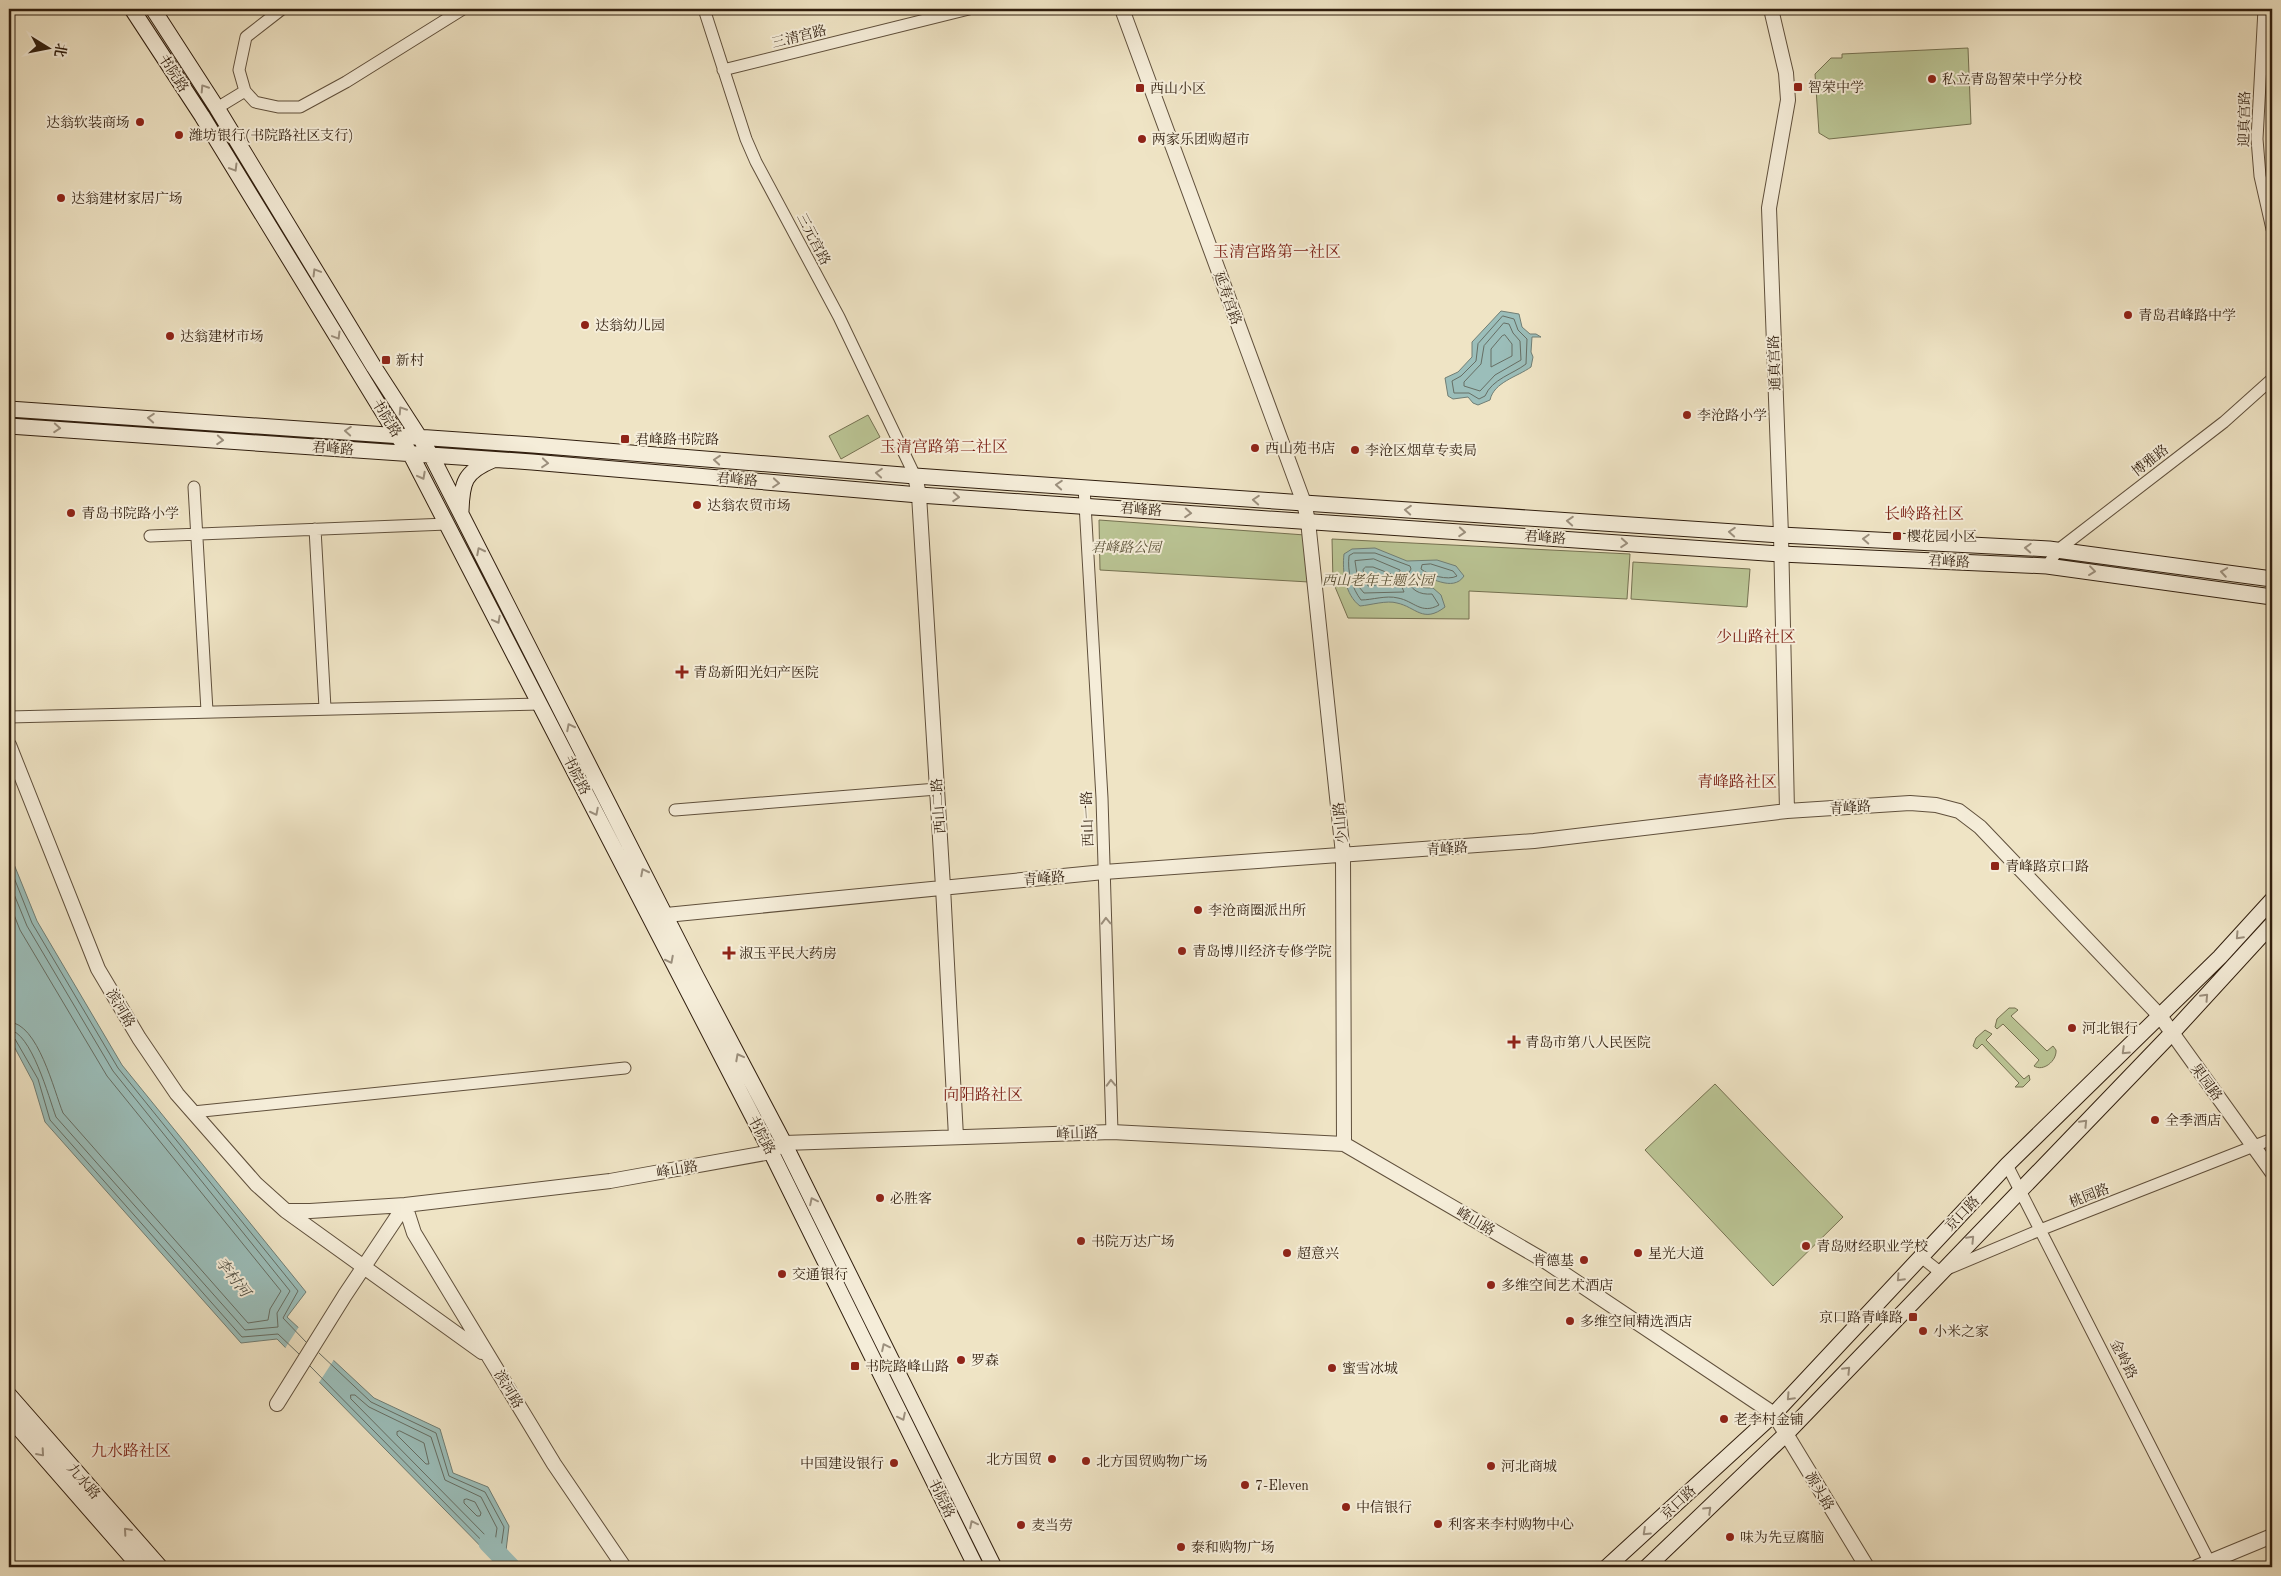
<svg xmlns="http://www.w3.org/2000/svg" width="2281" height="1576" viewBox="0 0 2281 1576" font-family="'Old Standard TT','Noto Serif SC',serif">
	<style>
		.green { fill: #bac494; stroke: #757151 }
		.water { fill: #9bbeba; stroke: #707e75 }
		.pier { fill: #efe4c5 }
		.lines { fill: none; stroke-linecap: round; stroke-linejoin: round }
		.shore { stroke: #666e64; stroke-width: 1 }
		.river { stroke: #9bbeba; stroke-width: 19 }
		.minor-casing { stroke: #60503c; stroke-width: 13 }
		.tertiary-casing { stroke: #60503c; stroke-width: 16 }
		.secondary-casing { stroke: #301e0e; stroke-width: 17 }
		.minor { stroke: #f5edd9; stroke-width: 11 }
		.tertiary { stroke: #f5edd9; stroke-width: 14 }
		.secondary { stroke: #f5edd9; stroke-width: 15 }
		.oneway { stroke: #9c907e }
		.poi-dot { fill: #8f2418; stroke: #f5edd9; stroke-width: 2 }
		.labels { text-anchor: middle; stroke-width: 4; stroke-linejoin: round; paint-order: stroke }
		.street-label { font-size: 14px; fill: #301e0e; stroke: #f5edd9 }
		.poi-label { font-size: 14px; fill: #301e0e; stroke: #f5edd9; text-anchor: start }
		.park-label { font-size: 14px; font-style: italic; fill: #595036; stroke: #f5edd9 }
		.water-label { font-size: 15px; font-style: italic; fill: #504e42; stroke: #f5edd9 }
		.quarter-label { font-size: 16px; fill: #7a1f14; stroke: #f5edd9 }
	</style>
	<rect width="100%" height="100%" fill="#efe4c5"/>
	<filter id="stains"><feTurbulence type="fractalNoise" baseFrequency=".004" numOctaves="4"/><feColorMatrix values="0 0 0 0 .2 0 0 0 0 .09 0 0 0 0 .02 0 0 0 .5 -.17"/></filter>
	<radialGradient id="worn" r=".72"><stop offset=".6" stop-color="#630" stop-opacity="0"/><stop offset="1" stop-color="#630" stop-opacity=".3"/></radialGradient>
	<path class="green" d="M 1968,48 L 1971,124 L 1829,139 L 1819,133 L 1815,74 L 1831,58 L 1842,58 L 1842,54 Z
		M 868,415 L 880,437 L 841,459 L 829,436 Z
		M 1099,520 L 1305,535 L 1309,582 L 1100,570 Z
		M 1332,539 L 1630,554 L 1627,599 L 1469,591 L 1469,619 L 1348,618 L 1333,582 Z
		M 1633,562 L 1750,569 L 1747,607 L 1631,599 Z
		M 2009,1008 L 2015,1008 L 2018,1010 L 2011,1016 L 2047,1051 L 2053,1046 L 2056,1050 C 2057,1061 2043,1072 2034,1066 L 2039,1060 L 2003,1024 L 1997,1029 L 1995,1027 L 1997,1019 Z
		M 1985,1030 L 1992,1034 L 1986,1040 L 2024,1079 L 2029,1075 L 2030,1080 L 2023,1087 L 2015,1087 L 2019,1083 L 1982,1044 L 1977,1049 L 1973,1046 L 1976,1038 Z
		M 1715,1084 L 1843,1217 L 1773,1286 L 1645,1150 Z"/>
	<path class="water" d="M 1501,311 L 1519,314 L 1522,327 L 1530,334 L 1536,334 L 1541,337 L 1532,337 L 1531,352 L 1533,357 L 1531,367 C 1517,377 1494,382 1490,400 L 1478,405 L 1473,403 L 1468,397 L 1453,399 L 1448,396 L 1445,378 L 1458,372 L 1472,357 L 1472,342 Z
		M 1375,548 L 1407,561 L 1437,560 L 1456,566 L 1464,576 C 1453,593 1429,576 1415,573 L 1410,577 C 1417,588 1422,588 1433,588 L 1441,595 L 1445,607 C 1423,624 1416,607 1397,603 C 1387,600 1371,605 1360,606 C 1345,595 1342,571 1344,554 L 1352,549 Z
		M 9,852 L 37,921 L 122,1065 L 306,1292 L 287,1317 L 374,1398 L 440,1429 L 453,1473 L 488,1487 L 509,1526 L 504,1567 L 501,1567 L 277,1339 L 241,1343 L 45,1122 L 33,1082 L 9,1037 Z"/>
	<path class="pier" d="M 300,1325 L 335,1358 L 318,1384 L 284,1350 Z"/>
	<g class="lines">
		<path class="shore" d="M 1503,316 L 1514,319 L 1518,330 L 1527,339 L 1526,364 C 1513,374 1492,379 1485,396 L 1479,399 L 1469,393 L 1454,393 L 1452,381 L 1461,376 L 1476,361 L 1478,344 Z
			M 1504,323 L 1509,324 L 1513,333 L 1520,341 L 1521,360 L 1495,375 L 1480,391 L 1464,386 L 1464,382 L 1481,364 L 1484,346 Z
			M 1505,335 L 1512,344 L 1512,356 L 1491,367 L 1491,349 L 1502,336 Z
			M 1354,553 L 1375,553 L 1410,566 L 1411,569 L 1406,578 C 1411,590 1419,595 1432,594 L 1439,605 C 1421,615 1414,601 1398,598 C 1386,595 1372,600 1361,600 C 1352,588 1347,572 1349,556 Z
			M 1374,559 L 1400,570 L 1399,580 L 1404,592 L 1364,593 L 1359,587 L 1355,561 Z
			M 1431,564 L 1453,571 L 1457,576 C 1448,581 1428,575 1421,569 L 1422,565 Z
			M 1366,567 L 1373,567 L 1391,574 L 1392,583 L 1368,586 L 1363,570 Z
			M 9,865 L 32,923 L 118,1068 L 298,1291 L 283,1318 L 306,1342
			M 9,882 L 27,926 L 113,1071 L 290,1291 L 277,1313 L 278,1327 L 245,1330 L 56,1117 C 49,1098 31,1031 9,1030
			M 9,902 L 20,930 L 107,1076 L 281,1291 L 270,1309 L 268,1320 L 248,1323 L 63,1113 C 54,1091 38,1023 9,1022
			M 9,1036 L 15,1039 L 38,1079 L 50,1120 L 242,1337 L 278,1334 L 299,1354
			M 310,1366 L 496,1555 L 500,1555 L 504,1527 L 485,1492 L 449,1476 L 436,1433 L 371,1402 L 319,1353
			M 351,1395 L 355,1395 L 369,1407 L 431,1437 L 445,1480 L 481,1497 L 497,1528 L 495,1542 L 492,1542 L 351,1399 Z
			M 400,1431 L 424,1443 L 429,1464 L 426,1464 L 397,1435 L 397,1432 Z
			M 467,1499 L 475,1502 L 481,1513 L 480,1516 L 477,1516 L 464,1503 L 464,1500 Z"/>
		<path class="river" d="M 488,1543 L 511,1567"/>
		<g class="minor-casing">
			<path id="minor" d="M 282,9 L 246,37 L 239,70 L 245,91 L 255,102 L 278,107 L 300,107 L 346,82 L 463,9
				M 704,9 L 746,139 L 756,162 L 839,317 L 915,476
				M 2264,9 L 2257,139 L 2260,176 L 2272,229
				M 723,70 L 969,9
				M 217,108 L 245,91
				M 194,487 L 207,711
				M 1084,487 L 1102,798 L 1112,1132
				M 315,529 L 325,708
				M 150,536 L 447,524
				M 2047,566 L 2058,550 L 2224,422 L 2272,379
				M 9,717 L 541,704
				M 675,810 L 937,789
				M 193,1112 L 625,1068
				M 2007,1165 L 2212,1567
				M 1921,1257 L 1940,1272 L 2040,1230 L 2272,1139"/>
		</g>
		<g class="tertiary-casing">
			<path id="tertiary" d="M 1122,9 L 1304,503 L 1308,521 L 1343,854 L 1344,1144
				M 1771,9 L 1786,73 L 1788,100 L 1769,208 L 1781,535 L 1787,811
				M 915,476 L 919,495 L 943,887 L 956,1137
				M 9,745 L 98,969 L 139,1038 L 177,1094 L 256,1184 L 286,1211 L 310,1211 L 405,1205 L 610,1181 L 771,1152 L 784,1143 L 1112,1132 L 1344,1144 L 1545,1261 L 1774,1414 L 1867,1567
				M 656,916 L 1104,872 L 1534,841 L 1787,811 L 1910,803 L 1936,805 L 1959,811 L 1980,827 L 2160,1016 L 2272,1172
				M 405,1205 L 414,1233 L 554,1464 L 624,1567
				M 286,1211 L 482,1352
				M 277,1404 L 345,1295 L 405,1205
				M 2197,1567 L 2272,1536"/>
		</g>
		<g class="secondary-casing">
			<path id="secondary" d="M 132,9 L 202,116 L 397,435 L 410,453 L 771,1152 L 976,1567
				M 153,9 L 217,108 L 374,367 L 431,455 L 696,976 L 784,1143 L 994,1567
				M 9,409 L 533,445 L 915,476 L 1304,503 L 1781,535 L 2049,549 L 2272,579
				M 9,426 L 532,462 L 919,495 L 1781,554 L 2047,566 L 2272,597
				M 461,511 C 462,482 464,472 493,460
				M 9,1395 L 160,1567
				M 9,1417 L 140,1567
				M 1607,1567 L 1774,1414 L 2007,1165 L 2220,957 L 2272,900
				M 1647,1567 L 1786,1434 L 2172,1033 L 2272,924"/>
		</g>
		<use href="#minor" class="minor"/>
		<use href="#tertiary" class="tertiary"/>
		<use href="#secondary" class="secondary"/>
	</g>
	<defs><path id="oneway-chevron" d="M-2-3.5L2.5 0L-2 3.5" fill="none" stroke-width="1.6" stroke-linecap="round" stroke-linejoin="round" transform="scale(1.25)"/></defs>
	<g class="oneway">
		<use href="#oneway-chevron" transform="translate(204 88) rotate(-123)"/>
		<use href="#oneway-chevron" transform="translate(234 168) rotate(59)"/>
		<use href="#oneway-chevron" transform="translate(316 272) rotate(-121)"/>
		<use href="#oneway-chevron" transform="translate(337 336) rotate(59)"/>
		<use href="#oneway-chevron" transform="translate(402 410) rotate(-123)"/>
		<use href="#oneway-chevron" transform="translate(151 418) rotate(-176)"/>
		<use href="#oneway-chevron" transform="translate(57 428) rotate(4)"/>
		<use href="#oneway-chevron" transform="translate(348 431) rotate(-176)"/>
		<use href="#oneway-chevron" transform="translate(220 440) rotate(4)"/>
		<use href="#oneway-chevron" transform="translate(717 460) rotate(-175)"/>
		<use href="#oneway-chevron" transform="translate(545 463) rotate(5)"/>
		<use href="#oneway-chevron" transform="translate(879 473) rotate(-175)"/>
		<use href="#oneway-chevron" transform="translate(422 476) rotate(62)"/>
		<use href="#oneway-chevron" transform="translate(776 483) rotate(5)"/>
		<use href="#oneway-chevron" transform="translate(1059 485) rotate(-176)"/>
		<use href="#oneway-chevron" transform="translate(956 497) rotate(4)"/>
		<use href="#oneway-chevron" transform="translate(1256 500) rotate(-176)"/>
		<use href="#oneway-chevron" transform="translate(1408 510) rotate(-176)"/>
		<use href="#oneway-chevron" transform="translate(1188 513) rotate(4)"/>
		<use href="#oneway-chevron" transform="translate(1570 521) rotate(-176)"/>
		<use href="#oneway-chevron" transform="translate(1462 532) rotate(4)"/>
		<use href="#oneway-chevron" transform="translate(1732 532) rotate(-176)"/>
		<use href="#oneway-chevron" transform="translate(1866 539) rotate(-177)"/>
		<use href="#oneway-chevron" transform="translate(1624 543) rotate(4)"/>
		<use href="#oneway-chevron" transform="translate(2028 548) rotate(-177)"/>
		<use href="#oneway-chevron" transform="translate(480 551) rotate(-117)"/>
		<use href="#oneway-chevron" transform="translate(2092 571) rotate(7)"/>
		<use href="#oneway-chevron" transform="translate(2224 572) rotate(-171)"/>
		<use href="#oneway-chevron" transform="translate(497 620) rotate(62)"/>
		<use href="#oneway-chevron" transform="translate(570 727) rotate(-117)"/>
		<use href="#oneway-chevron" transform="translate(595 812) rotate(63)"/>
		<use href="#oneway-chevron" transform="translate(644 872) rotate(-117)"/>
		<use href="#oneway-chevron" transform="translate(1106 921) rotate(-92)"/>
		<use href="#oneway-chevron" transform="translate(2239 936) rotate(133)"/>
		<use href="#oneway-chevron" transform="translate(670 960) rotate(63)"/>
		<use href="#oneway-chevron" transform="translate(2205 997) rotate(-47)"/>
		<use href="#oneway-chevron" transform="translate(2125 1051) rotate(136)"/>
		<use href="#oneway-chevron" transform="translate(739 1057) rotate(-118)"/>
		<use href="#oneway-chevron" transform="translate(1111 1083) rotate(-92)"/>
		<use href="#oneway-chevron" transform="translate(2084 1123) rotate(-46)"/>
		<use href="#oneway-chevron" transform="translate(813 1201) rotate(-116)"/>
		<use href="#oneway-chevron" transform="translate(1971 1239) rotate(-46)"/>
		<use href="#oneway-chevron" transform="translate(1900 1278) rotate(133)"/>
		<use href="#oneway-chevron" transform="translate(885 1347) rotate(-116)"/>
		<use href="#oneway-chevron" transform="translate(1847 1370) rotate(-46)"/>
		<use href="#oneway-chevron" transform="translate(1790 1397) rotate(133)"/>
		<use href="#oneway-chevron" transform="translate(902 1417) rotate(64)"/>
		<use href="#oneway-chevron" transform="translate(41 1453) rotate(49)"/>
		<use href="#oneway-chevron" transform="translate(1708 1510) rotate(-44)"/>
		<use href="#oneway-chevron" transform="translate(973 1524) rotate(-116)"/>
		<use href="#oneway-chevron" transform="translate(127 1531) rotate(-131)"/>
		<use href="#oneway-chevron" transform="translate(1646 1532) rotate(137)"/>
	</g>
	<g class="poi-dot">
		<circle cx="1932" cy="79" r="5"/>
		<rect x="1793" y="82" width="10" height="10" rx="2.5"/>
		<rect x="1135" y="83" width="10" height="10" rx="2.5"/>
		<circle cx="140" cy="122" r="5"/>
		<circle cx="179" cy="135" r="5"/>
		<circle cx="1142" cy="139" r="5"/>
		<circle cx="61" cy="198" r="5"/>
		<circle cx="2128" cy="315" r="5"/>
		<circle cx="585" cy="325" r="5"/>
		<circle cx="170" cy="336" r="5"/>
		<rect x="381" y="355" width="10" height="10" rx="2.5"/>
		<circle cx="1687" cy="415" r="5"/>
		<rect x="620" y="434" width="10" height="10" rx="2.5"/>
		<circle cx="1255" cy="448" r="5"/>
		<circle cx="1355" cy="450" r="5"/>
		<circle cx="697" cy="505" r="5"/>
		<circle cx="71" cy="513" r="5"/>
		<rect x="1892" y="531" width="10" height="10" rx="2.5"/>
		<path d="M679.5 664.5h5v5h5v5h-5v5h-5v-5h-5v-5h5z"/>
		<rect x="1990" y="861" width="10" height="10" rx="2.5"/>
		<circle cx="1198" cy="910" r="5"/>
		<circle cx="1182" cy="951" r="5"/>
		<path d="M726.5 945.5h5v5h5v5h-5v5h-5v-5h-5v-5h5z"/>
		<circle cx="2072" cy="1028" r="5"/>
		<path d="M1511.5 1034.5h5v5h5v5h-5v5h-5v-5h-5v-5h5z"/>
		<circle cx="2155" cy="1120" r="5"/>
		<circle cx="880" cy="1198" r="5"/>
		<circle cx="1081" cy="1241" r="5"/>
		<circle cx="1806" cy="1246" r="5"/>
		<circle cx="1287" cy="1253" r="5"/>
		<circle cx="1638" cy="1253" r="5"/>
		<circle cx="1584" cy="1260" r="5"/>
		<circle cx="782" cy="1274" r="5"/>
		<circle cx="1491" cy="1285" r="5"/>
		<rect x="1908" y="1312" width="10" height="10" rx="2.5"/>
		<circle cx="1570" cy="1321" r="5"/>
		<circle cx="1923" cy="1331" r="5"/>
		<circle cx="961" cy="1360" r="5"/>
		<rect x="850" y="1361" width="10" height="10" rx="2.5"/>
		<circle cx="1332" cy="1368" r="5"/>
		<circle cx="1724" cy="1419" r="5"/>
		<circle cx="1052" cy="1459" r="5"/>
		<circle cx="1086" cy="1461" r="5"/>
		<circle cx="894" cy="1463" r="5"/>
		<circle cx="1491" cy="1466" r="5"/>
		<circle cx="1245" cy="1485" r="5"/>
		<circle cx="1346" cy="1507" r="5"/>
		<circle cx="1438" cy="1524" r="5"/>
		<circle cx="1021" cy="1525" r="5"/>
		<circle cx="1730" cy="1537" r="5"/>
		<circle cx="1181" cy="1547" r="5"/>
	</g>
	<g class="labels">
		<g class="street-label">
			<text transform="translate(799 36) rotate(-14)" y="5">三清宫路</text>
			<text transform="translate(174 73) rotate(57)" y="5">书院路</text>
			<text transform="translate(2244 119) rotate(-89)" y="5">迎真宫路</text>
			<text transform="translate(814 239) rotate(63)" y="5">三元宫路</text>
			<text transform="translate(1228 298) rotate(70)" y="5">延寿宫路</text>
			<text transform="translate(1774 363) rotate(-92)" y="5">通真宫路</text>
			<text transform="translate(387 418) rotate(58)" y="5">书院路</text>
			<text transform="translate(333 448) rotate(4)" y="5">君峰路</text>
			<text transform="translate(2150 460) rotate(-38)" y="5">博雅路</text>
			<text transform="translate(737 479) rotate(5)" y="5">君峰路</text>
			<text transform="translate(1141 509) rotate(4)" y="5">君峰路</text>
			<text transform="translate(1545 537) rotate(4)" y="5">君峰路</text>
			<text transform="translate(1949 561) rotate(3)" y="5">君峰路</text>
			<text transform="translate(577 775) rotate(63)" y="5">书院路</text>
			<text transform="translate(938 806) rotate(-94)" y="5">西山二路</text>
			<text transform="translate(1850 807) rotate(-4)" y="5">青峰路</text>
			<text transform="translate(1087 819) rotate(-92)" y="5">西山一路</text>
			<text transform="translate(1340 823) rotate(-96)" y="5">少山路</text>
			<text transform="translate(1447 848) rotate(-4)" y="5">青峰路</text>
			<text transform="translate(1044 878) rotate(-5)" y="5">青峰路</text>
			<text transform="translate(121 1008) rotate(59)" y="5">滨河路</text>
			<text transform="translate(2207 1082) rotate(54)" y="5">果园路</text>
			<text transform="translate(1077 1133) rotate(-2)" y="5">峰山路</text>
			<text transform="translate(762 1135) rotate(62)" y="5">书院路</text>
			<text transform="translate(677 1169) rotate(-10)" y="5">峰山路</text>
			<text transform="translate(2089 1195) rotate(-21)" y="5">桃园路</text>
			<text transform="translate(1962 1213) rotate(-46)" y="5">京口路</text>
			<text transform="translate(1476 1221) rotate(30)" y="5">峰山路</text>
			<text transform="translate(2124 1359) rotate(63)" y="5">金岭路</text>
			<text transform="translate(509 1389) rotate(59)" y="5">滨河路</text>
			<text transform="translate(84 1481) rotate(49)" y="5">九水路</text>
			<text transform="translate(1820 1491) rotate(59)" y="5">源头路</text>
			<text transform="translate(942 1498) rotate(64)" y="5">书院路</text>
			<text transform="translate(1678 1502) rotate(-43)" y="5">京口路</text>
		</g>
		<g class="poi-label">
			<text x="1942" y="84">私立青岛智荣中学分校</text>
			<text x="1808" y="92">智荣中学</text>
			<text x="1150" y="93">西山小区</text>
			<text x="130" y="127" text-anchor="end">达翁软装商场</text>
			<text x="189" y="140">潍坊银行(书院路社区支行)</text>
			<text x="1152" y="144">两家乐团购超市</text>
			<text x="71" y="203">达翁建材家居广场</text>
			<text x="2138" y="320">青岛君峰路中学</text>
			<text x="595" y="330">达翁幼儿园</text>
			<text x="180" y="341">达翁建材市场</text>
			<text x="396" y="365">新村</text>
			<text x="1697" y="420">李沧路小学</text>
			<text x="635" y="444">君峰路书院路</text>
			<text x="1265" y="453">西山苑书店</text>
			<text x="1365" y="455">李沧区烟草专卖局</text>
			<text x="707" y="510">达翁农贸市场</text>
			<text x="81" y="518">青岛书院路小学</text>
			<text x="1907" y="541">樱花园小区</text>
			<text x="693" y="677">青岛新阳光妇产医院</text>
			<text x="2005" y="871">青峰路京口路</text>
			<text x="1208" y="915">李沧商圈派出所</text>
			<text x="1192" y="956">青岛博川经济专修学院</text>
			<text x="739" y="958">淑玉平民大药房</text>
			<text x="2082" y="1033">河北银行</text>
			<text x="1525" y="1047">青岛市第八人民医院</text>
			<text x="2165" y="1125">全季酒店</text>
			<text x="890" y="1203">必胜客</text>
			<text x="1091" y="1246">书院万达广场</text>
			<text x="1816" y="1251">青岛财经职业学校</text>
			<text x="1297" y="1258">超意兴</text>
			<text x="1648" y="1258">星光大道</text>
			<text x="1574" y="1265" text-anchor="end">肯德基</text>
			<text x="792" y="1279">交通银行</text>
			<text x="1501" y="1290">多维空间艺术酒店</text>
			<text x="1903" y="1322" text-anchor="end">京口路青峰路</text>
			<text x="1580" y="1326">多维空间精选酒店</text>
			<text x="1933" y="1336">小米之家</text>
			<text x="971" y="1365">罗森</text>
			<text x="865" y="1371">书院路峰山路</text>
			<text x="1342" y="1373">蜜雪冰城</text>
			<text x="1734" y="1424">老李村金铺</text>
			<text x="1042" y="1464" text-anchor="end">北方国贸</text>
			<text x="1096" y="1466">北方国贸购物广场</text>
			<text x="884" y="1468" text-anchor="end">中国建设银行</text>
			<text x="1501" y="1471">河北商城</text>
			<text x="1255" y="1490">7-Eleven</text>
			<text x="1356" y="1512">中信银行</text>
			<text x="1448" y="1529">利客来李村购物中心</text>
			<text x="1031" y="1530">麦当劳</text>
			<text x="1740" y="1542">味为先豆腐脑</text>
			<text x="1191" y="1552">泰和购物广场</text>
		</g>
		<g class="park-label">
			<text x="1126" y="552">君峰路公园</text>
			<text x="1378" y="585">西山老年主题公园</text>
		</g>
		<g class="water-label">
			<text transform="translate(233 1277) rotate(52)" y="5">李村河</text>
		</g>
		<g class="quarter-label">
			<text x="1277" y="257">玉清宫路第一社区</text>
			<text x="944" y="452">玉清宫路第二社区</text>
			<text x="1924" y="519">长岭路社区</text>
			<text x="1756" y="642">少山路社区</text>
			<text x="1737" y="787">青峰路社区</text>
			<text x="983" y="1100">向阳路社区</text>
			<text x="131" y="1456">九水路社区</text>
		</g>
	</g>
	<rect width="2281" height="1576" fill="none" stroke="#efe4c5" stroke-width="30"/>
	<rect x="10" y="10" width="2261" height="1556" fill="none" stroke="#301e0e" stroke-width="2.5"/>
	<rect x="15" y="15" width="2251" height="1546" fill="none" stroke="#301e0e"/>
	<g transform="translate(48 48) rotate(100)" stroke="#f5edd9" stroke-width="4" paint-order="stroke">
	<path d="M0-4L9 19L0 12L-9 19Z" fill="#301e0e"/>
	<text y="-8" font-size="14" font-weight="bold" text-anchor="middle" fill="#301e0e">北</text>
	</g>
	<rect width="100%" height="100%" filter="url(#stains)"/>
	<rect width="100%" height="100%" fill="url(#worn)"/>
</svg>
